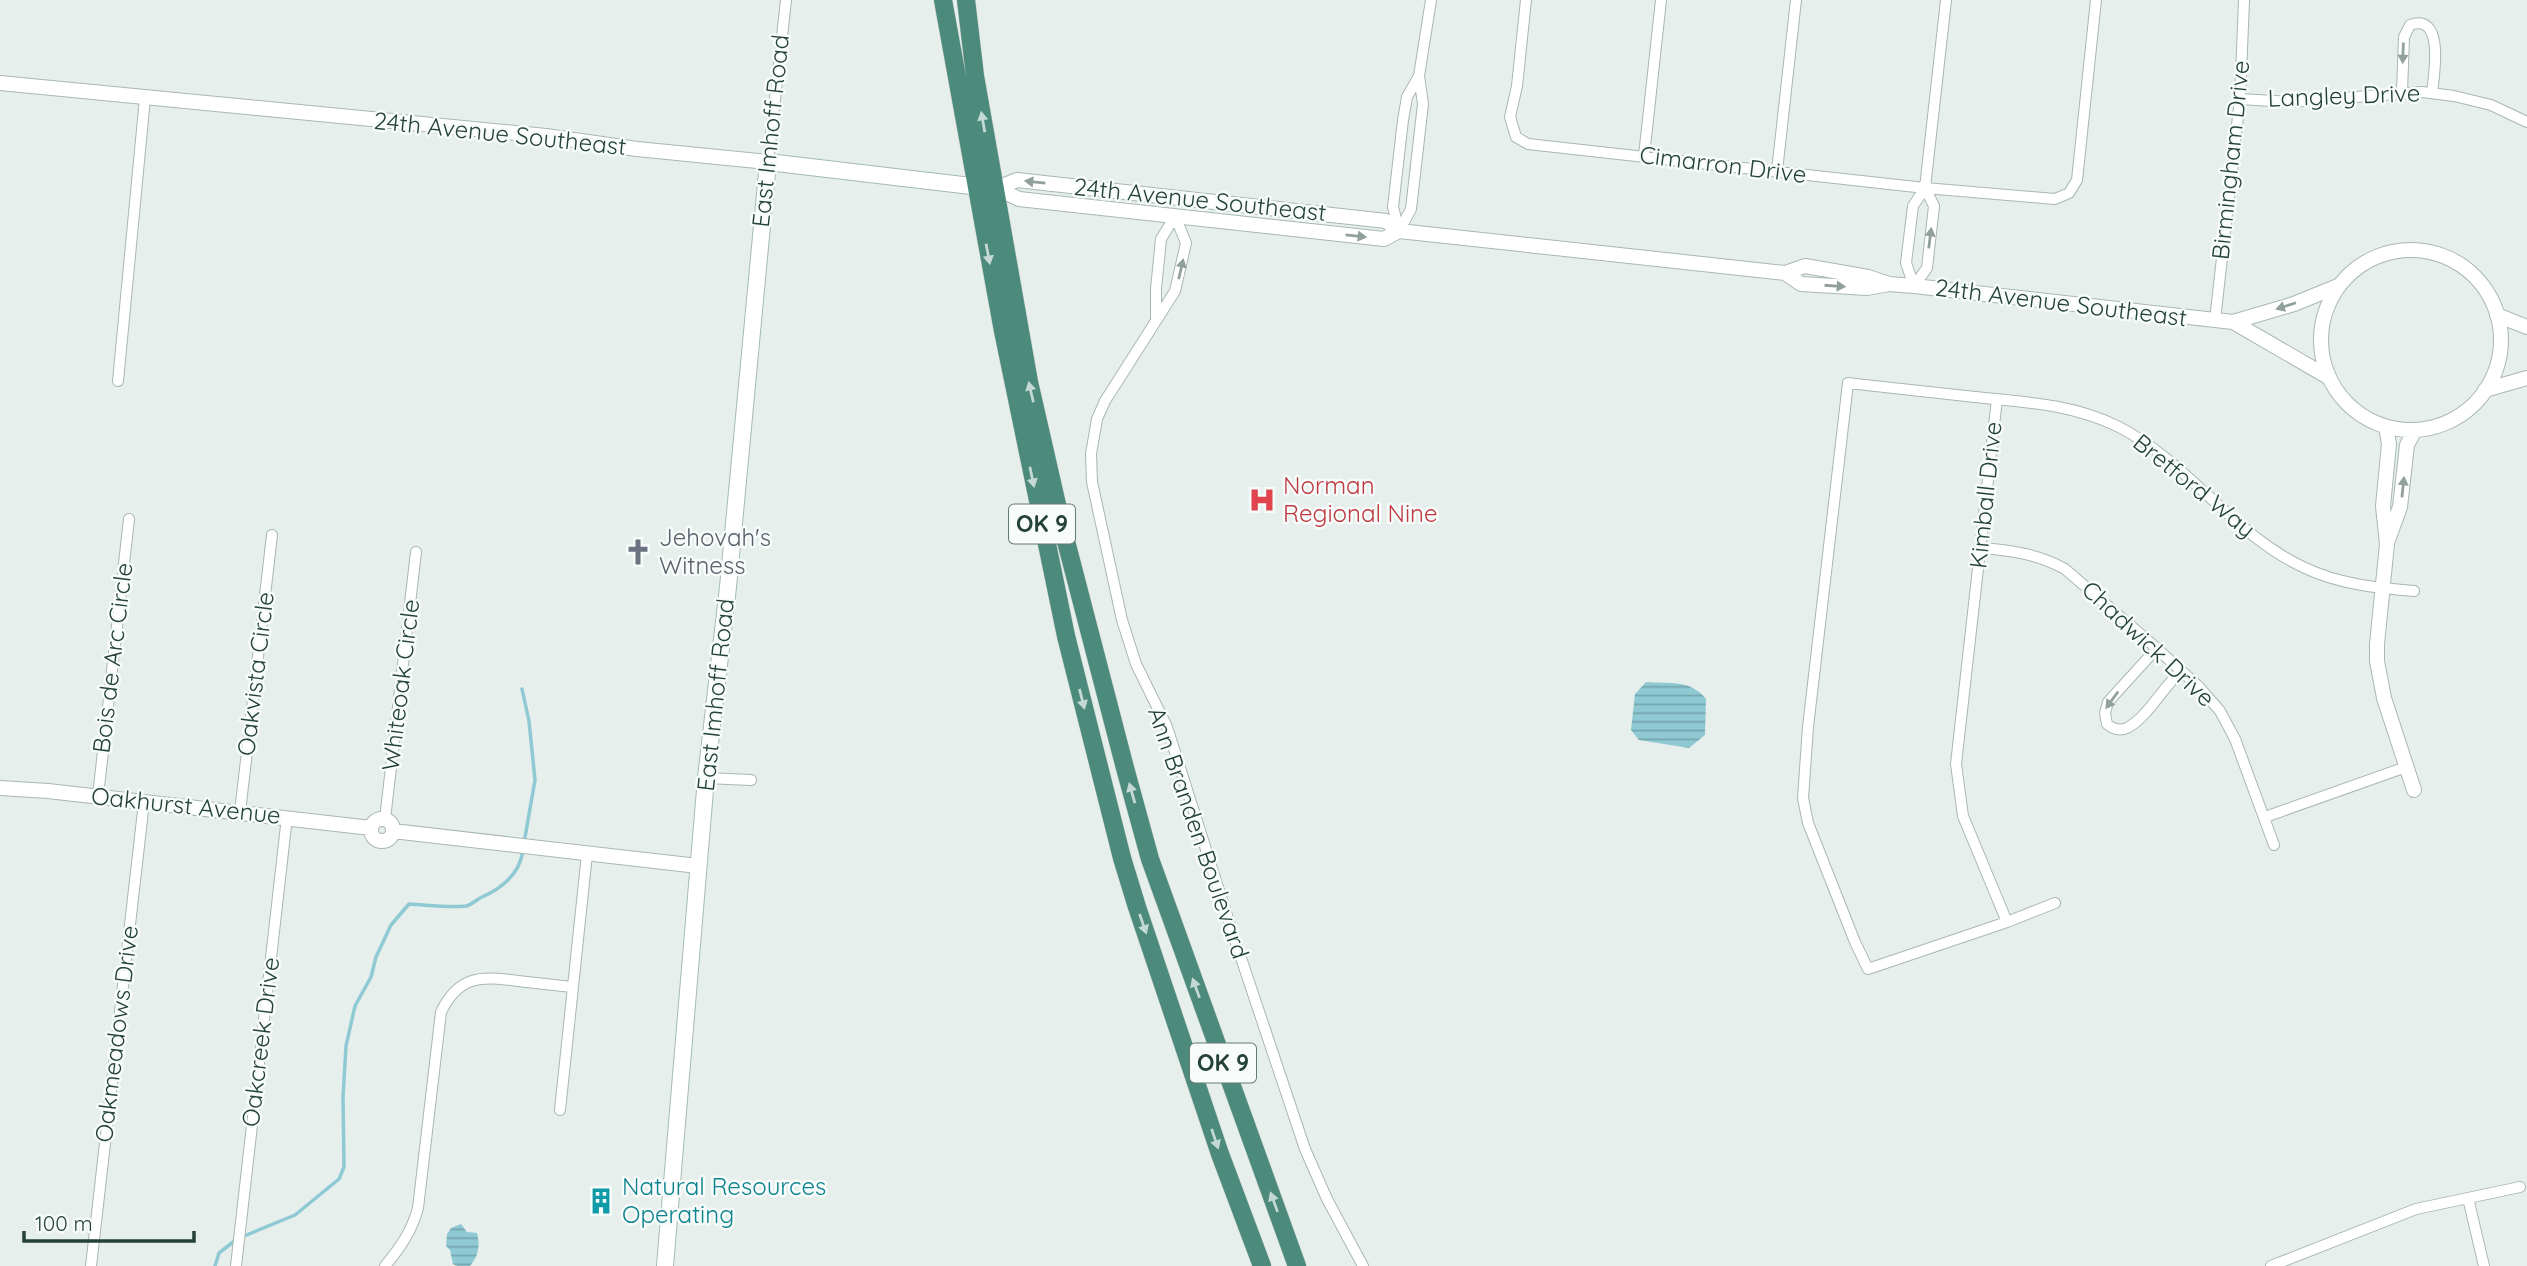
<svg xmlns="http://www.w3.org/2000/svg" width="2527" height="1266" viewBox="0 0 2527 1266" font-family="Quicksand,sans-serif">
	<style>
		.water { fill: url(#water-rules) }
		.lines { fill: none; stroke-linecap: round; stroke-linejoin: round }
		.stream { stroke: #8ec9d4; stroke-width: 3.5 }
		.minor-casing { stroke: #a8b8b2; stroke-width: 12 }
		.tertiary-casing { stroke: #a8b8b2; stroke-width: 16 }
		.secondary-casing { stroke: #a4bbb3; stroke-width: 18 }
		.trunk-casing { stroke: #c2cac8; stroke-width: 19 }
		.minor { stroke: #fff; stroke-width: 10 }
		.tertiary { stroke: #fff; stroke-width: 14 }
		.secondary { stroke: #fff; stroke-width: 16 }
		.trunk { stroke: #4c8a7c; stroke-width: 18 }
		.oneway { fill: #92a09c }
		.oneway2 { fill: #c4d9d4 }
		.labels { text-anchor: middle; stroke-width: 5; stroke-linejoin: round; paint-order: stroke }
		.shield { fill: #f7fbf9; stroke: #637a73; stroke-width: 2 }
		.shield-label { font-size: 23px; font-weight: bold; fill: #24423a }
		.street-label { font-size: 24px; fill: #24423a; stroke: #f7fbf9 }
		.health-label { font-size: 24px; fill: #be3a42; stroke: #f7fbf9; text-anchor: start }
		.worship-label { font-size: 24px; fill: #5b616d; stroke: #f7fbf9; text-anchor: start }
		.culture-label { font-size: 24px; fill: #0d838f; stroke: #f7fbf9; text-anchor: start }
	</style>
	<defs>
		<pattern id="water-rules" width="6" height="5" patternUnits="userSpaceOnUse" patternTransform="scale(1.75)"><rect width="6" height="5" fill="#8ec9d4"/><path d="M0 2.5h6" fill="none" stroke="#74a5ad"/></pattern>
	</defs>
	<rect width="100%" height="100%" fill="#e6efeb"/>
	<path class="water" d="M 1646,682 C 1670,684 1690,679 1706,699 L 1705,735 L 1689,748 L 1639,740 L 1631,730 L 1635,694 Z
		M 461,1224 L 467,1232 L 477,1233 C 480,1246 479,1255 470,1266 L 457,1266 L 453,1264 L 450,1250 L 446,1246 L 447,1234 L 451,1228 Z"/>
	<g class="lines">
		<path class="stream" d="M 522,689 L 529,721 L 535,780 L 524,843
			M 215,1266 L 219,1253 L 237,1239 L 295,1215 L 339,1179 L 344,1167 L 343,1097 L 346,1046 L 355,1006 L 371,977 L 376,957 L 391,925 L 409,904 C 428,905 447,908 466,906 C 471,905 475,901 480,898 C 501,889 520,874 523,850"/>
		<g class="minor-casing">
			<path id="minor" d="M 1526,0 L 1517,86 L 1510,117 L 1516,137 L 1528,144 L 1925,188 L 2055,199 L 2069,193 L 2077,180 L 2096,0
				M 1419,76 L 1423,104 L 1411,209 L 1399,231 L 1393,207 L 1403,120 L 1407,97 Z
				M 1419,76 L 1431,0
				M 2402,92 L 2404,37 L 2410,25 C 2445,12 2434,75 2432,93
				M 2240,99 L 2290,102 L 2422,92 L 2454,96 L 2491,105 L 2527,122
				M 1644,156 L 1661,0
				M 768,162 L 786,0
				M 1777,171 L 1796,0
				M 1175,216 L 1186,243 L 1175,291 L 1105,401 L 1097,419 L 1091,454 L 1092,482 L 1122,620 L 1136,664 L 1167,727 L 1231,928 L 1305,1149 L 1327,1199 L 1363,1266
				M 1914,286 L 1906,263 L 1913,206 L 1925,188 L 1946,0
				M 1914,286 L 1927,268 L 1934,206 L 1925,188
				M 1156,318 L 1156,289 L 1161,239 L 1175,216
				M 2215,320 L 2240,99 L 2244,0
				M 118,381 L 145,98
				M 1997,399 L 1956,764 L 1963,816 L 2007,922 L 1868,969 L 1855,942 L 1808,823 L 1803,798 L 1808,727 L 1848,383 C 1890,388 1932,392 1975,397 C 2025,402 2073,404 2119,427 C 2189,463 2233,535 2305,568 C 2339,584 2376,588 2414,591
				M 1980,548 C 2010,550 2038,554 2065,569 L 2153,645 L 2199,687 L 2220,711 L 2235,739 L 2274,845
				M 2157,648 L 2108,702 L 2105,713 L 2107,724 C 2113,729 2120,731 2127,728 C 2147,718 2164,686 2181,671
				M 706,778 L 751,780
				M 98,796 L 129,519
				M 240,812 L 272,535
				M 2265,817 L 2406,767
				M 385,819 L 416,552
				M 2007,922 L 2055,903
				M 560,1110 L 587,854
				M 2468,1198 L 2484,1266
				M 91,1266 L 144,802
				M 236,1266 L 287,817
				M 385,1266 C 400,1248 412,1231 418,1208 L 441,1012 C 459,975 481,976 518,981 C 536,983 554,985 572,987
				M 2271,1266 L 2416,1209 L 2520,1187"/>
		</g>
		<g class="tertiary-casing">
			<path id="tertiary" d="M 0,83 L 546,136 L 637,149 L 768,162
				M 995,189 L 1017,180 L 1386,221 L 1399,231 L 1785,273 L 1805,266 L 1868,277 L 1889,284
				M 998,189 L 1019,199 L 1384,239 L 1399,231
				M2321 340a90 90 0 1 1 180 0a90 90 0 1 1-180 0Z
				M 1785,273 L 1801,284 L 1867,288 L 1889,284 L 1914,286 L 2233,322 L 2294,304 L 2338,286
				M 2497,315 L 2527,327
				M 2233,322 L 2328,377
				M 2485,390 L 2527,378
				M 2386,427 L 2389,444 L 2383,506 L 2387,544 L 2377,644 L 2377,661 L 2384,698 L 2414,790
				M 2388,540 L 2400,507 L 2407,445 L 2415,430
				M 0,788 L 48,791 L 371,828
				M371 830a11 11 0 1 1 22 0a11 11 0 1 1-22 0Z
				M 393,831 L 698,866"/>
		</g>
		<g class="secondary-casing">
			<path id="secondary" d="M 665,1266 L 706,778 L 728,587 L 768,162 L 988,188"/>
		</g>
		<g class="trunk-casing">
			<path id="trunk" d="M 943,0 L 1003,331 L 1066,636 L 1122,858 L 1137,907 L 1220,1154 L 1262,1266
				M 966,0 L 975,76 L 1029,382 L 1061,522 L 1125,768 L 1150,859 L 1297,1266"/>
		</g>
		<use href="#minor" class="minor"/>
		<use href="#tertiary" class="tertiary"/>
		<use href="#secondary" class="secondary"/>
		<use href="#trunk" class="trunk"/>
	</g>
	<defs><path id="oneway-solid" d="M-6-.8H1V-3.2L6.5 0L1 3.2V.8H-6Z" transform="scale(1.75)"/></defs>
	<g class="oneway">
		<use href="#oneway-solid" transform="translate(2403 53) rotate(92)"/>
		<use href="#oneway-solid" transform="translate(1035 182) rotate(-174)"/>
		<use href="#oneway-solid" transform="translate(1356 236) rotate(6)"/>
		<use href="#oneway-solid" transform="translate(1930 238) rotate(-83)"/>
		<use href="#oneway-solid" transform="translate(1181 269) rotate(-77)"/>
		<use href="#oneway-solid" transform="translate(1835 286) rotate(4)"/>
		<use href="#oneway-solid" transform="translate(2286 306) rotate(162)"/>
		<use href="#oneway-solid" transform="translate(2403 487) rotate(-84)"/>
		<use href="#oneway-solid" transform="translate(2112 700) rotate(126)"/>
	</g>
	<g class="oneway2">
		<use href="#oneway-solid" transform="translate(983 122) rotate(-100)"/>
		<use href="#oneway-solid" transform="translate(988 254) rotate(79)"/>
		<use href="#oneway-solid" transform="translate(1031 392) rotate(-103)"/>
		<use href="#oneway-solid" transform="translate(1032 477) rotate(78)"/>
		<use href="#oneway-solid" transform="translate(1082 699) rotate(76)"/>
		<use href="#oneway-solid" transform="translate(1132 793) rotate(-106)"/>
		<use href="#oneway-solid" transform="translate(1143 924) rotate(71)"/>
		<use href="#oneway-solid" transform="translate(1196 988) rotate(-110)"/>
		<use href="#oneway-solid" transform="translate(1215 1139) rotate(71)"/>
		<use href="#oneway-solid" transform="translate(1274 1202) rotate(-110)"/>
	</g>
	<defs>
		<g id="hospital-bare" transform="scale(2.1)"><path d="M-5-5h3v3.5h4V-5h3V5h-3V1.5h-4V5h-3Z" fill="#e0444e" stroke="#f7fbf9" stroke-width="2.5" paint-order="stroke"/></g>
		<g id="church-bare" transform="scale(2.1)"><path d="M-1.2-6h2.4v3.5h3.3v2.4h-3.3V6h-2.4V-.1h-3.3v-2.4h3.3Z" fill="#6b7280" stroke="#f7fbf9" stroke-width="2.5" paint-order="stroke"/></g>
		<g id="building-bare" transform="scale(2.1)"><path d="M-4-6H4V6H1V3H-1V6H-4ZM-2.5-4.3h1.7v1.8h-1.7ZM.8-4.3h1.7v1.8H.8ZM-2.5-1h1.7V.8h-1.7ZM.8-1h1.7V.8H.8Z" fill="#0f9aa8" stroke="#f7fbf9" stroke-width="2.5" paint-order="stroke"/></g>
	</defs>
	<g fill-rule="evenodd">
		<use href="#hospital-bare" x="1262" y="500"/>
		<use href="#church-bare" x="638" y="552"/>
		<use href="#building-bare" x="601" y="1201"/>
	</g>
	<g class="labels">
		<g class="shield">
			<rect x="1009" y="504.5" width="66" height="39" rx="5"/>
			<rect x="1190" y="1043.5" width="66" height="39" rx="5"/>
		</g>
		<g class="shield-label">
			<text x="1042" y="532">OK 9</text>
			<text x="1223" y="1071">OK 9</text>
		</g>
		<g class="street-label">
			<text transform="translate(2344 96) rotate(-2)" y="8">Langley Drive</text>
			<text transform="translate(771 131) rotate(-84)" y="8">East Imhoff Road</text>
			<text transform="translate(500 134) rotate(6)" y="8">24th Avenue Southeast</text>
			<text transform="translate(2231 160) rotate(-84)" y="8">Birmingham Drive</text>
			<text transform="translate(1723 165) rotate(7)" y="8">Cimarron Drive</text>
			<text transform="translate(1200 200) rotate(6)" y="8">24th Avenue Southeast</text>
			<text transform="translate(2061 303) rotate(7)" y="8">24th Avenue Southeast</text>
			<text transform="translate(2194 486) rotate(39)" y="8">Bretford Way</text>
			<text transform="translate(1986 495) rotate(-84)" y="8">Kimball Drive</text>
			<text transform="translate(2148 644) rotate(43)" y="8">Chadwick Drive</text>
			<text transform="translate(113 658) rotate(-83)" y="8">Bois de Arc Circle</text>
			<text transform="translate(256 674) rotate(-83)" y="8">Oakvista Circle</text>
			<text transform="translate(401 685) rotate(-83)" y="8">Whiteoak Circle</text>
			<text transform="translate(716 695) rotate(-84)" y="8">East Imhoff Road</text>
			<text transform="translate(186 806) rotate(6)" y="8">Oakhurst Avenue</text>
			<text transform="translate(1198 833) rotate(71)" y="8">Ann Branden Boulevard</text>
			<text transform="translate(117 1034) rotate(-83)" y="8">Oakmeadows Drive</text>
			<text transform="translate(261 1042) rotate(-83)" y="8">Oakcreek Drive</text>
		</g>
		<g class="health-label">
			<text x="1283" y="494">Norman<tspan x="1283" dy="28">Regional Nine</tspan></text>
		</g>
		<g class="worship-label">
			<text x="659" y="546">Jehovah's<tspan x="659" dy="28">Witness</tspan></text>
		</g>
		<g class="culture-label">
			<text x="622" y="1195">Natural Resources<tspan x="622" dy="28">Operating</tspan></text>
		</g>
	</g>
	<path d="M24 1231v10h170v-10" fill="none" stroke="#24423a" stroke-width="3.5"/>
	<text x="35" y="1231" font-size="21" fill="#24423a" stroke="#f7fbf9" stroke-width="5" paint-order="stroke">100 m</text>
</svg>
